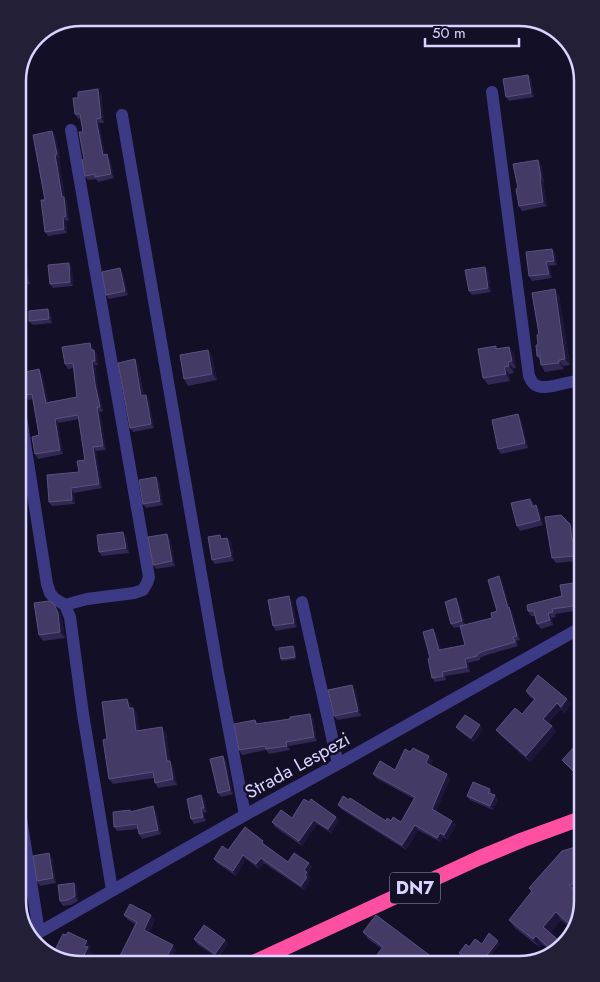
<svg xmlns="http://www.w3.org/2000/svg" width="600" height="982" viewBox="0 0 600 982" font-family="Jost,sans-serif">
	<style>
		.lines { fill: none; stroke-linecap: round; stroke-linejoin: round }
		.street { stroke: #3d3a85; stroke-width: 12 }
		.highway { stroke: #ff4fa3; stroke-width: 15 }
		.wall { fill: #312854 }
		.shaded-wall { fill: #1d163a }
		.building { fill: #433a66; stroke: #5a527e }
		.labels { text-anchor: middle; stroke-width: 5; stroke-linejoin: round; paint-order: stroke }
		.shield { fill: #130f26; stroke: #9e99be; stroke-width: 1 }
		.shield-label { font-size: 18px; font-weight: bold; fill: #d9d4ff }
		.street-label { font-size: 19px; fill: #d9d4ff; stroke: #130f26 }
		.rim { fill: none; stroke: #d9d4ff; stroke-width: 2.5 }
	</style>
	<rect width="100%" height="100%" fill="#130f26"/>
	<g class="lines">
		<path class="street" d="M 492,92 L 529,376 C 530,378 531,381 533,383 C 543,394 569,379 582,381
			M 122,115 L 218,672 L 245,815
			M 18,398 L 47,584 L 50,593 L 55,599 L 65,605 L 70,617 L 83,714 L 112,890
			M 302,602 L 338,764
			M 65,605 L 87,599 L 134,593 L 143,590 L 147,583 L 149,577 L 71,130
			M 18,800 L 39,932
			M 31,937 L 245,815 L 338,764 L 582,627"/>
		<path class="highway" d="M 250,964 L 479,858 L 522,840 L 582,818"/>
	</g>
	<path class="wall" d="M 528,75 L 531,79 L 534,97 L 509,101 L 506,97 Z
		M 101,93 L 104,123 L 99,123 L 105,155 L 110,159 L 114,178 L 98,182 L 96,179 L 88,180 L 85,176 L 83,132 L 81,118 L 78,119 L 75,114 Z
		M 52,131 L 55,135 L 60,158 L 59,158 L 65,198 L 67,201 L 69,220 L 66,221 L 67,233 L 48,236 L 45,232 L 45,200 Z
		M 18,163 L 20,167 L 24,188 L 18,189 Z
		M 541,164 L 544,182 L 543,182 L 547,206 L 522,211 L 519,206 L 518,188 Z
		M 552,249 L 555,253 L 557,265 L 549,266 L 552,278 L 532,281 L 529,276 Z
		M 18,258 L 26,261 L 30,284 L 18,286 Z
		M 485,267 L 488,271 L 491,292 L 472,295 L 469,291 Z
		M 72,268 L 73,286 L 53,288 L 50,284 Z
		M 123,273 L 128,295 L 109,299 L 106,295 Z
		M 555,289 L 559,295 L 570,365 L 563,366 L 564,369 L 545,372 L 541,365 L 540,361 L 537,356 L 539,334 Z
		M 51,314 L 52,323 L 33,325 L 29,321 Z
		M 90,343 L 93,348 L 93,350 L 97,354 L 98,365 L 95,365 L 98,389 L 103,411 L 100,412 L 106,450 L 96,451 L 102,488 L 74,493 L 75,504 L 52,506 L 49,502 L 79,472 L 85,460 L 79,419 L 58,423 L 63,454 L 38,459 L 35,454 L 39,435 L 33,399 L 28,400 L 25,395 L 42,373 L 48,402 L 77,397 L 74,368 L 68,369 L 65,364 Z
		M 509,347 L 514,353 L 516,368 L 513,368 L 514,373 L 509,374 L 510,381 L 488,385 L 483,378 L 497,349 Z
		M 208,350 L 212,356 L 217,380 L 188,386 L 184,379 Z
		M 135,359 L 138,364 L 144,396 L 149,400 L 154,428 L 133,432 L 130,428 Z
		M 521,419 L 528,448 L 501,454 L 498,449 Z
		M 156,477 L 159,481 L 163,505 L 146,508 L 143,504 Z
		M 530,499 L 533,503 L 534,506 L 536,505 L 539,510 L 543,525 L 520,531 L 517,526 Z
		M 570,524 L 573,529 L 574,540 L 582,540 L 582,610 L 555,614 L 556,617 L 552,618 L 553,625 L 541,629 L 537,624 L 535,616 L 531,616 L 528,611 L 562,596 L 580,582 L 575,561 L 556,563 L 552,558 Z
		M 126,536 L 129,553 L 102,556 L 99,552 Z
		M 170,538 L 175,566 L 156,569 L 153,565 Z
		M 227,538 L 231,542 L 234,561 L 215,564 L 212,560 L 223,539 Z
		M 502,581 L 510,609 L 512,612 L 520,640 L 516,641 L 518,646 L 487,655 L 480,658 L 480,660 L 468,663 L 470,672 L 445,676 L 446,680 L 435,682 L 432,678 L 430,658 L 436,633 L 441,650 L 465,645 L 460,627 L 454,628 L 451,624 L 459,603 L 465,625 L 492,618 L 497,611 Z
		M 292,600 L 297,627 L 276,631 L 273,626 Z
		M 59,611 L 62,619 L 65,638 L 43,641 L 39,635 Z
		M 293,646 L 295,648 L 296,659 L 282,661 L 281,659 Z
		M 355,689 L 361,716 L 337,720 L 334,716 Z
		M 526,691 L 571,704 L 565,713 L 561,709 L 548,723 L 552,726 L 556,732 L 530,762 L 500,735 L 496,730 L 522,714 L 534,700 L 530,697 Z
		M 127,699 L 131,704 L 131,708 L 133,708 L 137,713 L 139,731 L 166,732 L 170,762 L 173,766 L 177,785 L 158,788 L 155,783 L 154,778 L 113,784 L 109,779 L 107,739 Z
		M 313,718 L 317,741 L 289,746 L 290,750 L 269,754 L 266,750 L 242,755 L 239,750 L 255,720 L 258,724 Z
		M 456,727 L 483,729 L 474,742 L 459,731 Z
		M 410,752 L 433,761 L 430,765 L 450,779 L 436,811 L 456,825 L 447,840 L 443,837 L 440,842 L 418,830 L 406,850 L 341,809 L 338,805 L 386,821 L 401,822 L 414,799 L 376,778 L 373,774 L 395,770 Z
		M 226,760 L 233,794 L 221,797 L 218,793 Z
		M 490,789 L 492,794 L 495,795 L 498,800 L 493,810 L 470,800 L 467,796 Z
		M 201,795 L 204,799 L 207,812 L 204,813 L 206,821 L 194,824 L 191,819 Z
		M 309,802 L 339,821 L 331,833 L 317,824 L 302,846 L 275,827 L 272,822 L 292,818 Z
		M 153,806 L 156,811 L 161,834 L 142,839 L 139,834 L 138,829 L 117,831 L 114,827 L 131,812 Z
		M 266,845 L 266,846 L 288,862 L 309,863 L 312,867 L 308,873 L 310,877 L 309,879 L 310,881 L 304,890 L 264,863 L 259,869 L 246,859 L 236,876 L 217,863 L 214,859 L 228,850 Z
		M 582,845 L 582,891 L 577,893 L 582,901 L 574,931 L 561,920 L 550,933 L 563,944 L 553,953 L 542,944 L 539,947 L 515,928 L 509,920 L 532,891 L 529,888 Z
		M 52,857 L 56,883 L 40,886 L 37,881 Z
		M 74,883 L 77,887 L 78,901 L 71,905 L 63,906 L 60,901 Z
		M 20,888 L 23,892 L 27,916 L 21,917 L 18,901 Z
		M 124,915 L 155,920 L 149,932 L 176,950 L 169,964 L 125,964 L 122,963 L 119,958 L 135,924 L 128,920 Z
		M 363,932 L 439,964 L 382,949 L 368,939 Z
		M 194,939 L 225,940 L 228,944 L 218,958 L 197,944 Z
		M 482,944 L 500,944 L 486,961 L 491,964 L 472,964 L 461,956 L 459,953 L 469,947 Z"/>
	<path class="shaded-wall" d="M 528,75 L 531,79 L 534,97 L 531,93 Z
		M 98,89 L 101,93 L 104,123 L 101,118 Z
		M 96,119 L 99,123 L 106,160 L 103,155 Z
		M 52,131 L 55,135 L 60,158 L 57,154 Z
		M 55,154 L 59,158 L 65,198 L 67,201 L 69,220 L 66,216 L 62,197 Z
		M 107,154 L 110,159 L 114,178 L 111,174 Z
		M 538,160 L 541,164 L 544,182 L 541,177 Z
		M 18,163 L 20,167 L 24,188 L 21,183 Z
		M 540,178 L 543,182 L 547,206 L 543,202 Z
		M 63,217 L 66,221 L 67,233 L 64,229 Z
		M 552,249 L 555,253 L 557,265 L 554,261 Z
		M 23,257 L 26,261 L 30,284 L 27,279 Z
		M 546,262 L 549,266 L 552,278 L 549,274 Z
		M 69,263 L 72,268 L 73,286 L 70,282 Z
		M 485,267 L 488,271 L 491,292 L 488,288 Z
		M 120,268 L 123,273 L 128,295 L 125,291 Z
		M 555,289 L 559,295 L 570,365 L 565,359 Z
		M 48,309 L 51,314 L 52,323 L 49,319 Z
		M 90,343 L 93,348 L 94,355 L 91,350 Z
		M 509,347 L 514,353 L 516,368 L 512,361 Z
		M 94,350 L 97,354 L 98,365 L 95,361 Z
		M 208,350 L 212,356 L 217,380 L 212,374 Z
		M 135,359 L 138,364 L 144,401 L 141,396 Z
		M 559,360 L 563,366 L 564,369 L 559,363 Z
		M 92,361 L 95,365 L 98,389 L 103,411 L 100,407 L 95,384 Z
		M 508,362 L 513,368 L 514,373 L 509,366 Z
		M 504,367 L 509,374 L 510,381 L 506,374 Z
		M 39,369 L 42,373 L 49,407 L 46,403 Z
		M 146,395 L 149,400 L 154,428 L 151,424 Z
		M 97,407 L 100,412 L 106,450 L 103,446 Z
		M 518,414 L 521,419 L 528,448 L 525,443 Z
		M 55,419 L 58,423 L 63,454 L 60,450 Z
		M 93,447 L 96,451 L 102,488 L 99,484 Z
		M 156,477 L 159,481 L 163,505 L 160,501 Z
		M 71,488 L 74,493 L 75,504 L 72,500 Z
		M 536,505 L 539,510 L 543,525 L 540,520 Z
		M 570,524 L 573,529 L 575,545 L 572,540 Z
		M 123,532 L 126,536 L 129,553 L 126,548 Z
		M 167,534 L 170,538 L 175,566 L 172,561 Z
		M 227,538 L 231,542 L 234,561 L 231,556 Z
		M 499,576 L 502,581 L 510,609 L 512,612 L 520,640 L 517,636 L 508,608 Z
		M 289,596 L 292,600 L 297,627 L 294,623 Z
		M 579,596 L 582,601 L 582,608 L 580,605 Z
		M 456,598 L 459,603 L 465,625 L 462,621 Z
		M 54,604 L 59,611 L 62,619 L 65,638 L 60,632 Z
		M 548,613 L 552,618 L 553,625 L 550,620 Z
		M 433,629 L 436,633 L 442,654 L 439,650 Z
		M 293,646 L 295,648 L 296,659 L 295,657 Z
		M 465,659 L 468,663 L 470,672 L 467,667 Z
		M 352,685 L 355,689 L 361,716 L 358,711 Z
		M 127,699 L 131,704 L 132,713 L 129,708 Z
		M 567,699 L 571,704 L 565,713 L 561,707 Z
		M 557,703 L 561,709 L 547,724 L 543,719 Z
		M 133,708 L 137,713 L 140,736 L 136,731 Z
		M 310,714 L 313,718 L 317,741 L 314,737 Z
		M 480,725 L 483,729 L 474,742 L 471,738 Z
		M 552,726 L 556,732 L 530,762 L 526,756 Z
		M 162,727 L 166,732 L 170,762 L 173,766 L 177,785 L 173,779 L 167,761 Z
		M 286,742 L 289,746 L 290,750 L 287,746 Z
		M 223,756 L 226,760 L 233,794 L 230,790 Z
		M 429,756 L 433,761 L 429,768 L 426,763 Z
		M 582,761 L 582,769 L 576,776 L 573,771 Z
		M 447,774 L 450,779 L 435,813 L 432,809 Z
		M 201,795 L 204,799 L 207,812 L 204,808 Z
		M 495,795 L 498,800 L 493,810 L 490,806 Z
		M 153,806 L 156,811 L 161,834 L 158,830 Z
		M 201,808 L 204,813 L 206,821 L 203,817 Z
		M 336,817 L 339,821 L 331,833 L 328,829 Z
		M 314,820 L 317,824 L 302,846 L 299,841 Z
		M 452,821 L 456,825 L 447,840 L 444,835 Z
		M 415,825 L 418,830 L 406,850 L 402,845 Z
		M 440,833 L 443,837 L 440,842 L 437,838 Z
		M 49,853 L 52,857 L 56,883 L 53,878 Z
		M 243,855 L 246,859 L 236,876 L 233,871 Z
		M 261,858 L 264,863 L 259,869 L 256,864 Z
		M 309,863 L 312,867 L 308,873 L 310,877 L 309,879 L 310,881 L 304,890 L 301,886 L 304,870 Z
		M 74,883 L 77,887 L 78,901 L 75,896 Z
		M 20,888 L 23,892 L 27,916 L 24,912 Z
		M 556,912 L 561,920 L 549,935 L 543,927 Z
		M 151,915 L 155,920 L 147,935 L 144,930 Z
		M 536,936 L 542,944 L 539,947 L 533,939 Z
		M 225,940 L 228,944 L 218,958 L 215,954 Z
		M 87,941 L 91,947 L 90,950 L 93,954 L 88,964 L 80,964 L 84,946 Z
		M 498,941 L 500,944 L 486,962 L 484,959 Z
		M 173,945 L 176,950 L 169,964 L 163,964 Z
		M 436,960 L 439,964 L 436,964 L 434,962 Z"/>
	<path class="building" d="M 528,75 L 531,93 L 506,97 L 503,79 Z
		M 98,89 L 101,118 L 96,119 L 103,155 L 107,154 L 111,174 L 95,177 L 95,174 L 85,176 L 82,160 L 84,159 L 79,132 L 83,132 L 80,114 L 75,114 L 73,98 L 78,98 L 78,92 Z
		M 52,131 L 57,154 L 55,154 L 62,197 L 64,197 L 66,216 L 63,217 L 64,229 L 45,232 L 41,200 L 45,200 L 33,135 Z
		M 538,160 L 541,177 L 540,178 L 543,202 L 519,206 L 516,189 L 518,188 L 513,164 Z
		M 18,165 L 21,183 L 18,184 Z
		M 552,249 L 554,261 L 546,262 L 549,274 L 529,276 L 526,252 Z
		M 23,257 L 27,279 L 18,281 L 18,258 Z
		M 69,263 L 70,282 L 50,284 L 48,265 Z
		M 485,267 L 488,288 L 469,291 L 465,270 Z
		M 120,268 L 125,291 L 106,295 L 102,272 Z
		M 555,289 L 565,359 L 559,360 L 559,363 L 541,365 L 540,356 L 537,356 L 536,345 L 538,345 L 537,335 L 539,334 L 532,293 Z
		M 48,309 L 49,319 L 29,321 L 29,311 Z
		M 90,343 L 91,350 L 94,350 L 95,361 L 92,361 L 95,384 L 100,407 L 97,407 L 103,446 L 93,447 L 99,484 L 71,488 L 72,500 L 49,502 L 47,475 L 79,472 L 77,461 L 85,460 L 78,415 L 55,419 L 60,450 L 35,454 L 32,437 L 39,435 L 32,394 L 25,395 L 21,373 L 39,369 L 46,403 L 77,397 L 73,363 L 65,364 L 62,347 Z
		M 496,346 L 496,349 L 509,347 L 512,361 L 508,362 L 509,366 L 504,367 L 506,374 L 483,378 L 478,349 Z
		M 208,350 L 212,374 L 184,379 L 180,355 Z
		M 135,359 L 141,396 L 146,395 L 151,424 L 130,428 L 118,363 Z
		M 518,414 L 525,443 L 498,449 L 492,420 Z
		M 156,477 L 160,501 L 143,504 L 139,480 Z
		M 530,499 L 532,507 L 536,505 L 540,520 L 517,526 L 511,503 Z
		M 561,515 L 570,524 L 572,540 L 582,540 L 582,570 L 580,574 L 582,574 L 582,596 L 579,596 L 580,605 L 552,609 L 553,612 L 548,613 L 550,620 L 537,624 L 534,611 L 528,611 L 527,605 L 562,596 L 560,585 L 580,582 L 574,556 L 552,558 L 545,517 Z
		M 123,532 L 126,548 L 99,552 L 97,535 Z
		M 167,534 L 172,561 L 153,565 L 148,537 Z
		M 220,535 L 221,539 L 227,538 L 231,556 L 212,560 L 208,537 Z
		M 499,576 L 508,608 L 509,607 L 517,636 L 513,637 L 515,642 L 484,651 L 477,654 L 477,656 L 465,659 L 467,667 L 442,672 L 443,676 L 432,678 L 428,659 L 430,658 L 423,632 L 433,629 L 439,650 L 465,645 L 460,626 L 492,618 L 491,613 L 497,611 L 488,580 Z
		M 289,596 L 294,623 L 273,626 L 268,600 Z
		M 456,598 L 462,621 L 451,624 L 445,602 Z
		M 49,601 L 54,604 L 58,613 L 60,632 L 39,635 L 34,603 Z
		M 293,646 L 295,657 L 281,659 L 279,648 Z
		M 538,675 L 567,699 L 561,707 L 557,703 L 543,719 L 552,726 L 526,756 L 496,730 L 515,708 L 522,714 L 535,699 L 526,691 Z
		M 352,685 L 358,711 L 334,716 L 328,690 Z
		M 127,699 L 129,708 L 133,708 L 136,731 L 162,727 L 167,761 L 170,761 L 173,779 L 155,783 L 153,772 L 109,779 L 103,740 L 107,739 L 102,702 Z
		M 310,714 L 314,737 L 286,742 L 287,746 L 266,749 L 265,746 L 239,750 L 234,724 L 255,720 L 256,724 L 290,719 L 290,717 Z
		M 465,715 L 480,725 L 471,738 L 456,727 Z
		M 578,743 L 582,747 L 582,761 L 573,771 L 562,760 Z
		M 413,748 L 429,756 L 426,763 L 447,774 L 432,809 L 452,821 L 444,835 L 440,833 L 437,838 L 415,825 L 402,845 L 338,805 L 343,796 L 349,800 L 350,798 L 386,821 L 387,818 L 391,821 L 393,817 L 401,822 L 415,797 L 373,774 L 380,761 L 395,770 L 405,749 L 410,752 Z
		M 223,756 L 230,790 L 218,793 L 210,759 Z
		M 473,782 L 490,789 L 488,793 L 495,795 L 490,806 L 467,796 Z
		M 201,795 L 204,808 L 201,808 L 203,817 L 191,819 L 187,799 Z
		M 304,799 L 309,802 L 311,799 L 336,817 L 328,829 L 314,820 L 299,841 L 272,822 L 281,810 L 292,818 Z
		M 153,806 L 158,830 L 139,834 L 137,824 L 114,827 L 113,812 L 130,810 L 130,812 Z
		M 245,827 L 263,841 L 262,843 L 288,862 L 294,853 L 309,863 L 304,870 L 307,872 L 305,876 L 307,877 L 301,886 L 261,858 L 256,864 L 243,855 L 233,871 L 214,859 L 222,846 L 228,850 Z
		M 582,845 L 582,881 L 569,885 L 582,898 L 582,901 L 574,928 L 556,912 L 543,927 L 563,944 L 554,952 L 536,936 L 533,939 L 509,920 L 532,891 L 529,888 L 562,851 Z
		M 49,853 L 53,878 L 37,881 L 33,856 Z
		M 74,883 L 75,896 L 68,900 L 60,901 L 58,885 Z
		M 18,888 L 20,888 L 24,912 L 20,912 L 18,901 Z
		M 130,904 L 151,915 L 144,930 L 173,945 L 163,964 L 132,964 L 119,958 L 137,922 L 124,915 Z
		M 376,915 L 436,960 L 434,962 L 437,964 L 370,964 L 383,947 L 363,932 Z
		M 204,925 L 225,940 L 215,954 L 194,939 Z
		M 68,932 L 87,941 L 84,946 L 88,947 L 80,964 L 77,962 L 76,964 L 56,957 L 57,954 L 54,952 L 63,934 L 66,935 Z
		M 489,933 L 498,941 L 484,959 L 491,964 L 474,964 L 459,953 L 466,944 L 469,947 L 475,939 L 482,944 Z
		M 342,958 L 352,964 L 337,964 Z"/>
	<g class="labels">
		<rect class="shield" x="390" y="872.5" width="50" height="31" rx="4"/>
		<g class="shield-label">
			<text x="415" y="894">DN7</text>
		</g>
		<g class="street-label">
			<text transform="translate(297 765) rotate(-29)" y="7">Strada Lespezi</text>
		</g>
	</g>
	<path d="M0 0H600V982H0ZM81 26H519A55 55 0 0 1 574 81V901A55 55 0 0 1 519 956H81A55 55 0 0 1 26 901V81A55 55 0 0 1 81 26Z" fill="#231f37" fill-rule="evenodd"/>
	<path class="rim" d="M81 26H519A55 55 0 0 1 574 81V901A55 55 0 0 1 519 956H81A55 55 0 0 1 26 901V81A55 55 0 0 1 81 26Z"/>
	<path d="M425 38v8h94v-8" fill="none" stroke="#d9d4ff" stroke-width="2.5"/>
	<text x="432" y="38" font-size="15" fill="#d9d4ff" stroke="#130f26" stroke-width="4" paint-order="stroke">50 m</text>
</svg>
